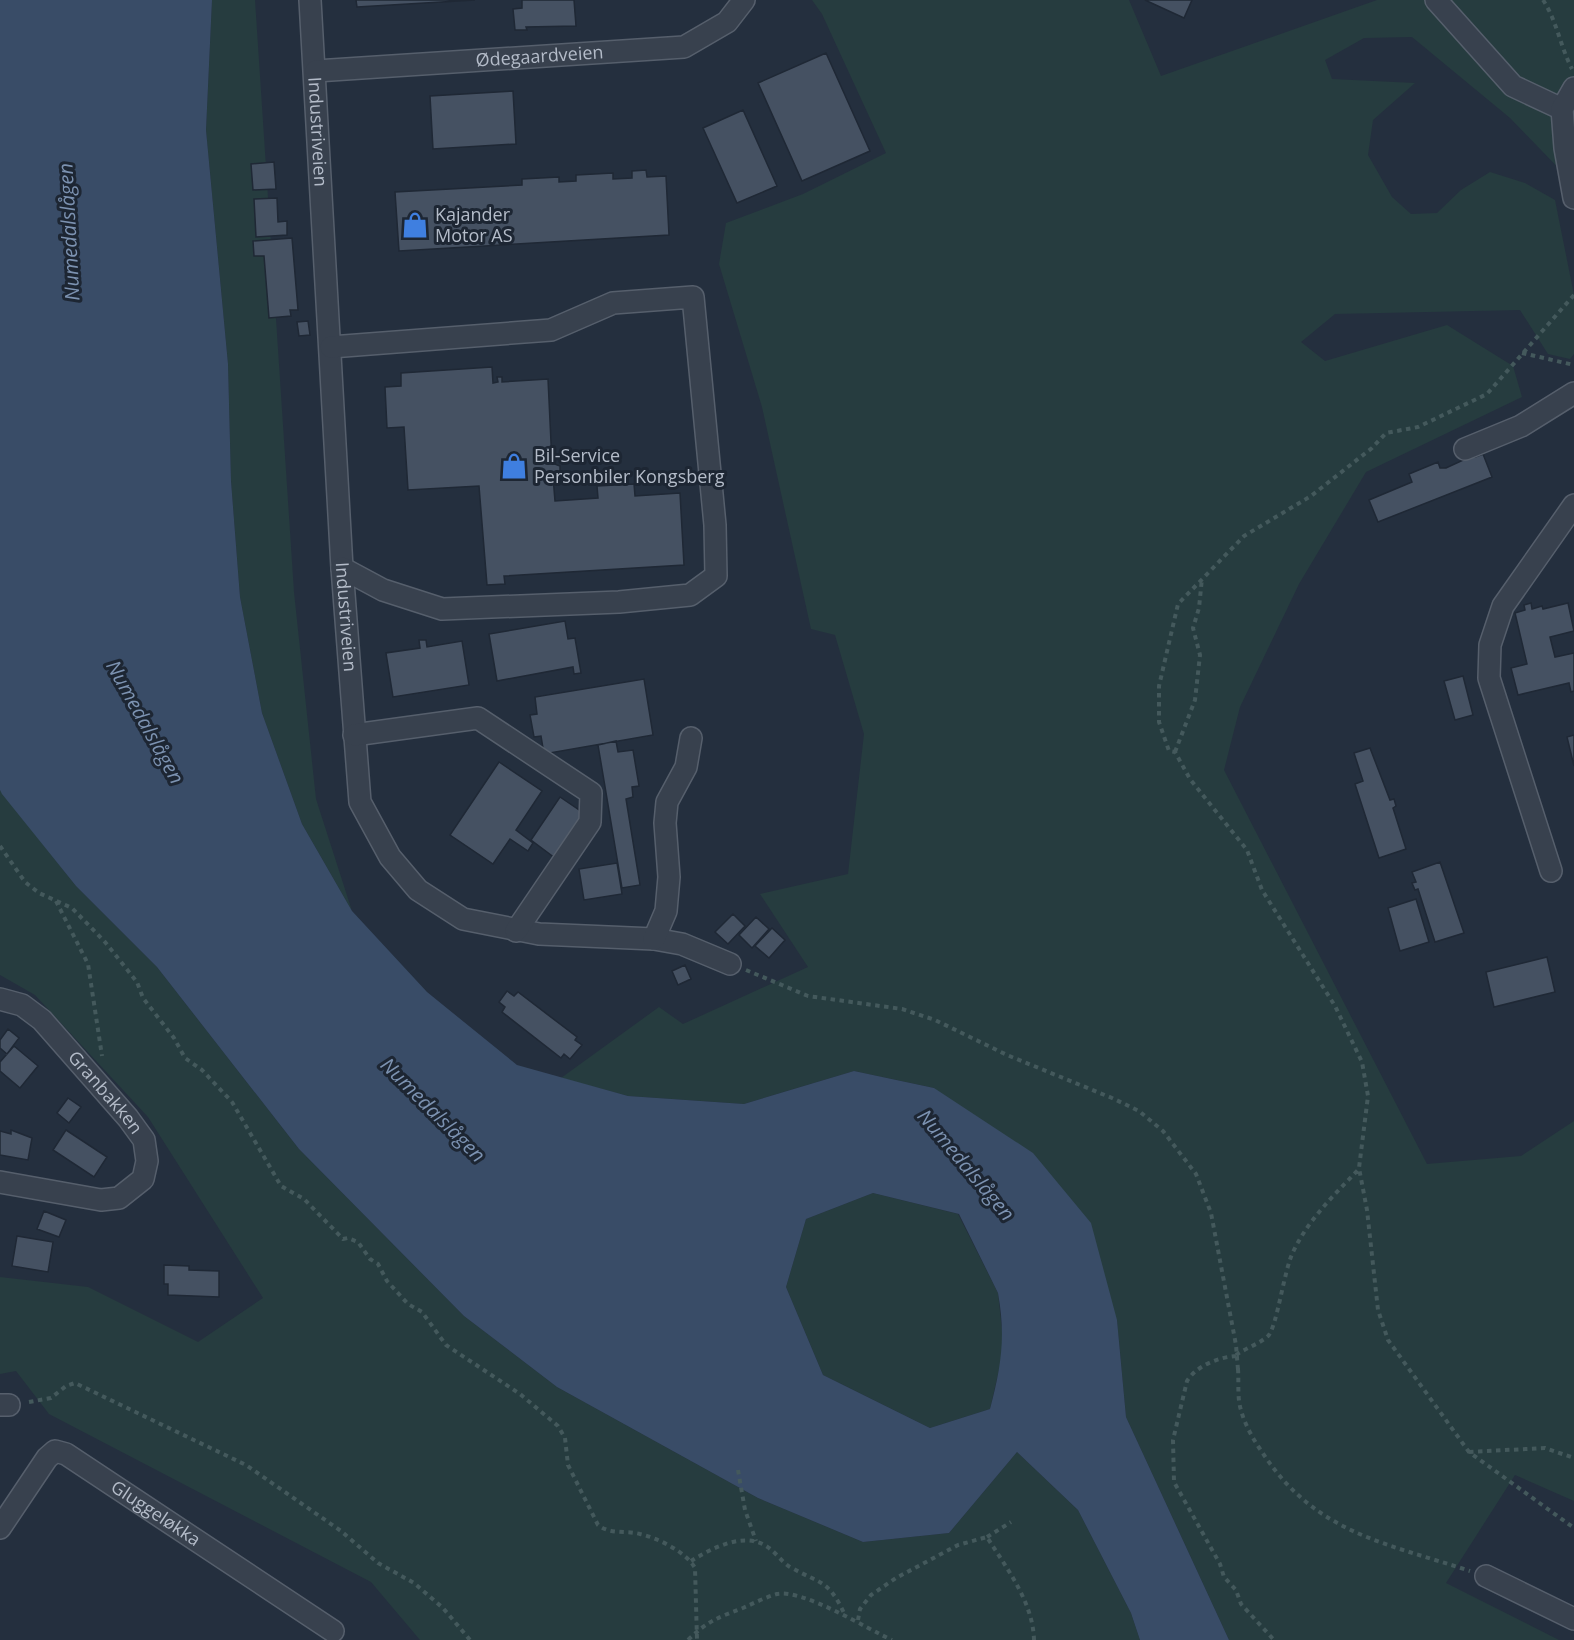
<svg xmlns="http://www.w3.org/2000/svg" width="1574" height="1640" viewBox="0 0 1574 1640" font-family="'Open Sans',sans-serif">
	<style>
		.green { fill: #263c3f }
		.water { fill: #394c67; fill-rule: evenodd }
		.building { fill: #455162; stroke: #1f2835; stroke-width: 1.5 }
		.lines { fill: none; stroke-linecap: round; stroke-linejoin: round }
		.minor-casing { stroke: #565f6c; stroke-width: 24 }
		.path { stroke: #44595c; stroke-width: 4; stroke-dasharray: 4.5 4.5; stroke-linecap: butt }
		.minor { stroke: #38414e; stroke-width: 21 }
		.labels { text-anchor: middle; stroke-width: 6; stroke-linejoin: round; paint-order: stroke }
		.street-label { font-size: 18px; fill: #b4bcc9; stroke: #1d2633 }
		.poi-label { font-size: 18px; fill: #b4bcc9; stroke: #1d2633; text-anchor: start }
		.water-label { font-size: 20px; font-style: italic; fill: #7c92b1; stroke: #1d2633 }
	</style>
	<rect width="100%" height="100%" fill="#242f3e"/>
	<path class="green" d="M 212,0 L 255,0 L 294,592 L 316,799 L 352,911 L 302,824 L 262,713 L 240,597 L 231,481 L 228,364 L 206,130 Z
		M 812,0 L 1129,0 L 1161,76 L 1377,0 L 1574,0 L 1574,184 L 1510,118 L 1412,37 L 1364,38 L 1325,60 L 1332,79 L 1415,83 L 1373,120 L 1368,155 L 1392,197 L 1411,214 L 1437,213 L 1461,190 L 1490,172 L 1525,183 L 1555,200 L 1574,295 L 1574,354 L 1570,359 L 1548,354 L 1520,310 L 1335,314 L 1301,342 L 1325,361 L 1447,325 L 1513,366 L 1522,397 L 1366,472 L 1299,584 L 1240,707 L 1224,770 L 1427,1164 L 1521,1156 L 1574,1121 L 1574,1501 L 1515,1475 L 1446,1583 L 1559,1640 L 1229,1640 L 1126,1417 L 1117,1320 L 934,1088 L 854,1071 L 744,1104 L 628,1096 L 561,1078 L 659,1007 L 683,1024 L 808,967 L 760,894 L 848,874 L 864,734 L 835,635 L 811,629 L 762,407 L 719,264 L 726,223 L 803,194 L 886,153 L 822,14 Z
		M 0,790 L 76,886 L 157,967 L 299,1149 L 464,1316 L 557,1387 L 758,1498 L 863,1542 L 949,1533 L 1017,1452 L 1078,1510 L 1131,1613 L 1140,1640 L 420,1640 L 371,1582 L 49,1414 L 16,1371 L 0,1374 L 0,1277 L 88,1287 L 198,1342 L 263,1298 L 148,1117 L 35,995 L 0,975 Z
		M 873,1193 L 958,1214 L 998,1293 L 1004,1348 L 990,1409 L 930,1428 L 823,1375 L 786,1287 L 806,1219 Z"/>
	<path class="water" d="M 0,0 L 212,0 L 206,130 L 228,364 L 231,481 L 240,597 L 262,713 L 302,824 L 352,911 L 427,992 L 517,1065 L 628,1096 L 744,1104 L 854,1071 L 934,1088 L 1033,1153 L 1091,1223 L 1117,1320 L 1126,1417 L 1229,1640 L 1140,1640 L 1131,1613 L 1078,1510 L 1017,1452 L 949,1533 L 863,1542 L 758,1498 L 557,1387 L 464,1316 L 299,1149 L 157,967 L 76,886 L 2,794 L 0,790 ZM 873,1193 L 959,1214 L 998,1293 C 1006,1337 1001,1367 990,1409 L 930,1428 L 823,1375 L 786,1287 L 806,1219 Z"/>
	<path class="building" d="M 356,0 L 475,0 L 357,7 Z
		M 522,0 L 574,0 L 576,26 L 526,27 L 527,30 L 515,30 L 513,9 L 522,8 Z
		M 1145,0 L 1192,0 L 1184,18 Z
		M 826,53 L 870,151 L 802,181 L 758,83 Z
		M 513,91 L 516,144 L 433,149 L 430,96 Z
		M 743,110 L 777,186 L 737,203 L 703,128 Z
		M 274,162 L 276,189 L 253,190 L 251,164 Z
		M 646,170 L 647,177 L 666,176 L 669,235 L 399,251 L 395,192 L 522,185 L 522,179 L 559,177 L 559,182 L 576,181 L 576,175 L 613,173 L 613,179 L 632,178 L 632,171 Z
		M 277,198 L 278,222 L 287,221 L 287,235 L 256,237 L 254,199 Z
		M 292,238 L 298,310 L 290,310 L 291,316 L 269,318 L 264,256 L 254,256 L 253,241 Z
		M 308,321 L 310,335 L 299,336 L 297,322 Z
		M 492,367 L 493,383 L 498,382 L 497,377 L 502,377 L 502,382 L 548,379 L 552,463 L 560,466 L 560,474 L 553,477 L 555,501 L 598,498 L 597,486 L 634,484 L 635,496 L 680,493 L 684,565 L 504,576 L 505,584 L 487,585 L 479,486 L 408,490 L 404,427 L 387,428 L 385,387 L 401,386 L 401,373 Z
		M 1483,454 L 1492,477 L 1378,522 L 1369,500 L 1412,482 L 1409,474 L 1438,462 L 1440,468 L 1446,468 L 1474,455 L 1475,457 Z
		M 1531,603 L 1532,609 L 1542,606 L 1543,609 L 1568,603 L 1574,631 L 1550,637 L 1555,657 L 1574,653 L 1574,691 L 1571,692 L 1569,683 L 1518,695 L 1511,668 L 1527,664 L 1515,613 L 1525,610 L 1524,605 Z
		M 565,621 L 568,639 L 575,638 L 581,673 L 574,674 L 573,667 L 497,681 L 489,634 Z
		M 419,640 L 426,640 L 427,647 L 462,641 L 469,685 L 393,697 L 386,653 L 420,648 Z
		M 1463,676 L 1473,715 L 1455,720 L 1444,681 Z
		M 644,679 L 653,735 L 544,754 L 541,736 L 534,737 L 530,715 L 537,714 L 535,697 Z
		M 1574,735 L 1574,766 L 1567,737 Z
		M 616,741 L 618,752 L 633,750 L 639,786 L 632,787 L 633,797 L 626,799 L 640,885 L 622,888 L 598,745 Z
		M 1370,748 L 1390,800 L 1394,799 L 1396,806 L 1393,808 L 1406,849 L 1379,858 L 1355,784 L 1363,781 L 1354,753 Z
		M 499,762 L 542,791 L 516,830 L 533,843 L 528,851 L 510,839 L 493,864 L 450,835 Z
		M 560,797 L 585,814 L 555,858 L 531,840 Z
		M 1440,862 L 1464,933 L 1435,942 L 1418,889 L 1415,890 L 1412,883 L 1416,882 L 1412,872 Z
		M 617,863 L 622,894 L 584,900 L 579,869 Z
		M 1416,899 L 1429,942 L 1400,951 L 1388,908 Z
		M 733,914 L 745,926 L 728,944 L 715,932 Z
		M 756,917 L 769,929 L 752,948 L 739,935 Z
		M 772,928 L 785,940 L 769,958 L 755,946 Z
		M 1547,957 L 1555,992 L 1494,1007 L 1486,972 Z
		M 685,965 L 691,979 L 678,985 L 672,971 Z
		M 507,991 L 514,996 L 518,992 L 577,1037 L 575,1040 L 582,1045 L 570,1059 L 564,1054 L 561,1058 L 502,1012 L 505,1007 L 499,1002 Z
		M 8,1029 L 19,1038 L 7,1054 L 0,1048 L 0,1040 Z
		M 14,1046 L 38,1066 L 20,1088 L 0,1071 L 0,1062 Z
		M 68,1098 L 81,1107 L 69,1123 L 57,1113 Z
		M 11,1130 L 32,1138 L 28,1160 L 0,1155 L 0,1131 L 11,1134 Z
		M 66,1130 L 107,1157 L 94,1177 L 53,1150 Z
		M 44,1211 L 66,1220 L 59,1237 L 37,1229 Z
		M 17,1236 L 53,1242 L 48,1272 L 12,1266 Z
		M 164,1265 L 189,1266 L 189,1270 L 219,1271 L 219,1297 L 168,1295 L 168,1284 L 164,1284 Z"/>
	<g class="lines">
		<g class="minor-casing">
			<g id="minor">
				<path id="s1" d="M 310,0 L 342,568 L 360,802 L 390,857 L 418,890 L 463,919 L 539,934 L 654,939 L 682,944 L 730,964"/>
				<path d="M 1436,0 L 1513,86 L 1562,109"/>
				<path id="s2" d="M 316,71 L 684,47 L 727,22 L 744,0"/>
				<path d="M 1574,88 L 1562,109 L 1565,148 L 1574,198"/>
				<path d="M 331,347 L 551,330 L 613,303 L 693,297 L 715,525 L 716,576 L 690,595 L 619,602 L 442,609 L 383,590 L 342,568"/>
				<path d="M 1465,449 L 1521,426 L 1574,393"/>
				<path d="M 354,735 L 478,718 L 591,793 L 590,822 L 516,931"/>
				<path d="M 1551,871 L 1489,678 L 1490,645 L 1503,606 L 1574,505"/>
				<path d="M 654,939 L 666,911 L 669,877 L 665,823 L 667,802 L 686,767 L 691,738"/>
				<path id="s3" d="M 0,999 L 22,1005 L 42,1020 L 128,1118 L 144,1140 L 147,1161 L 143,1179 L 119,1198 L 101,1200 L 0,1182"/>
				<path d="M 0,1405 L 9,1405"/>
				<path id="s4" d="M 0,1528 L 47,1458 L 55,1451 L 66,1454 L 333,1631"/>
				<path d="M 1486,1576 L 1574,1619"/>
			</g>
		</g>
		<path class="path" d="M 1543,0 C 1557,21 1560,46 1572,69
			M 1574,295 L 1487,394 L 1418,427 L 1386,433 L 1372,448 L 1311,496 L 1244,536 L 1178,604 L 1159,686 L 1159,722 L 1169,751 L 1175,752 L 1190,779 L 1247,850 L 1262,890 L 1335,1006 L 1362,1062 L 1368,1096 L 1359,1168 L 1367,1210 L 1378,1310 L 1388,1340 L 1469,1452 L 1574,1528
			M 1522,353 L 1574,365
			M 1175,752 L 1195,700 L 1200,655 L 1193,628 L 1199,608 L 1202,578
			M 0,846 L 25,882 L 39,893 L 72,908 L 105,942 L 137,982 L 143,998 L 174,1038 L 185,1058 L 202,1070 L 232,1102 L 281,1186 L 304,1199 L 343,1239 L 348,1238 L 358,1242 L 370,1259 L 378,1264 L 387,1281 L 408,1304 L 422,1312 L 446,1345 L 520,1394 L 558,1426 L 565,1438 L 568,1465 L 598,1525 C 611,1535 625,1530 640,1534 C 658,1538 686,1552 695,1568 L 697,1640
			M 56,901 L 88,964 L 102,1056
			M 746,970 L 808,996 L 902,1009 L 935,1020 L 1007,1055 L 1112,1098 L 1139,1111 L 1163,1131 L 1196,1174 L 1211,1213 L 1236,1345 L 1238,1370
			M 1236,1355 C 1246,1348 1259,1344 1268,1336 C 1277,1327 1284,1270 1293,1252 C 1308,1220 1334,1195 1359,1169
			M 1236,1356 C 1220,1357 1197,1365 1187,1381 L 1173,1440 L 1174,1482 L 1220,1564 L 1224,1577 L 1236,1590 L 1241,1604 L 1274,1640
			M 1238,1369 C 1239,1382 1237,1398 1241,1410 C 1245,1426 1255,1442 1264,1455 C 1317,1534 1386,1543 1470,1571
			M 29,1402 L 51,1398 L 66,1386 L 75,1383 L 246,1465 L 341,1531 L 378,1563 L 414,1583 L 443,1608 L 470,1640
			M 1469,1452 L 1545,1448 L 1574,1458
			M 738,1470 L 745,1510 L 756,1541
			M 987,1537 L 1011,1522
			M 691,1561 C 712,1548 746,1530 769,1548 C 776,1553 782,1562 790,1567 C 820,1584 828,1579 844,1613
			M 858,1620 L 860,1609 L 871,1595 L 896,1578 L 958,1545 L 987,1537 C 1007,1569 1033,1602 1034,1640
			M 688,1640 C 709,1620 717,1618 743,1608 C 754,1603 766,1597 777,1594 C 804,1589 867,1629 892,1640"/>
		<use href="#minor" class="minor"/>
	</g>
	<defs>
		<g id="shop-bare" transform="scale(2.07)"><path d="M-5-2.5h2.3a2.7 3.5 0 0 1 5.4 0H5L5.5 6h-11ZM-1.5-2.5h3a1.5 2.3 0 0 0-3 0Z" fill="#3f7fe0" stroke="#1d2633" stroke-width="2.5" paint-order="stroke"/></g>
	</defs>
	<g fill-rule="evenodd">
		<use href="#shop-bare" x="415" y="225"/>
		<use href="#shop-bare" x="514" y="466"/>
	</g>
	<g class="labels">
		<g class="street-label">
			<text dy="6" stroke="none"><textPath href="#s2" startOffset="224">Ødegaardveien</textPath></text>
			<text dy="6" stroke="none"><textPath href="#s1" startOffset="132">Industriveien</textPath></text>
			<text dy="6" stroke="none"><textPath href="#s1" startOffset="618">Industriveien</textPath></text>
			<text dy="6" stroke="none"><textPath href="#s3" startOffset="144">Granbakken</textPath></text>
			<text dy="6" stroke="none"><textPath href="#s4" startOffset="214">Gluggeløkka</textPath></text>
		</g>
		<g class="poi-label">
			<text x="435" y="221">Kajander<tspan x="435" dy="21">Motor AS</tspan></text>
			<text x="534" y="462">Bil-Service<tspan x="534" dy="21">Personbiler Kongsberg</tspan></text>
		</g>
		<g class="water-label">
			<text transform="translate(69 232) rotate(-93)" y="7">Numedalslågen</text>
			<text transform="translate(145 722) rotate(61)" y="7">Numedalslågen</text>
			<text transform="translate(433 1110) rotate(45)" y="7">Numedalslågen</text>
			<text transform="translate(966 1165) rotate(50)" y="7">Numedalslågen</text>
		</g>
	</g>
</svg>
